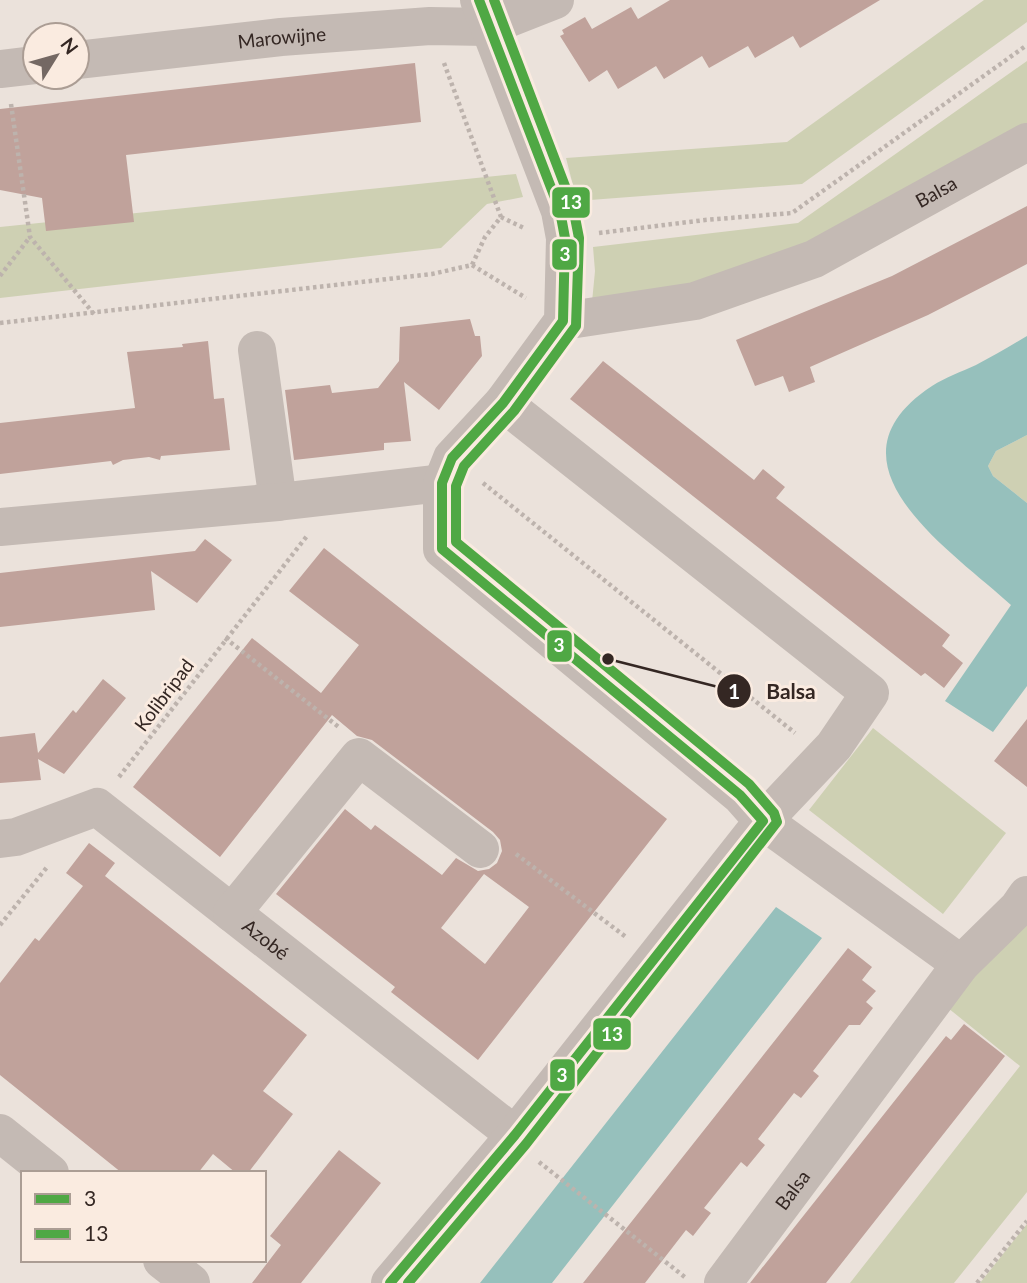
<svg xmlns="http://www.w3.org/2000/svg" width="1027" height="1283" viewBox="0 0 1027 1283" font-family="Lato,sans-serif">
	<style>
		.green { fill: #ced0b3 }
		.water { fill: #96c0bc }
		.building { fill: #c0a29b; fill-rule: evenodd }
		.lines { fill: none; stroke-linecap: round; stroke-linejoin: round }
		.path { stroke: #bdb3ad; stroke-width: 4.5; stroke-dasharray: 3.5 3.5; stroke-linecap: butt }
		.minor { stroke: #c4bab4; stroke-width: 38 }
		.bus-1-casing { stroke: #faebe0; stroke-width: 16 }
		.bus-2-casing { stroke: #faebe0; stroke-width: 16 }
		.bus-1 { stroke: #4fa844; stroke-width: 10 }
		.bus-2 { stroke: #4fa844; stroke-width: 10 }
		.labels { text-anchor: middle; stroke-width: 6; stroke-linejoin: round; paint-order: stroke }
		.street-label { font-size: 19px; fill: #342723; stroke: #faebe0 }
		.leader { fill: none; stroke: #342723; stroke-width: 2.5 }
		.callout-dot { fill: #342723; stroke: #faebe0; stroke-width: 2.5 }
		.mark-label { font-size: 21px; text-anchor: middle; font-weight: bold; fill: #fff }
		.callout-label { font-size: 21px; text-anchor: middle; font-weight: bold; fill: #342723; stroke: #faebe0; stroke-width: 6; stroke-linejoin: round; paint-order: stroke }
		.line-badge { stroke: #faebe0; stroke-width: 2.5 }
		.badge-label { font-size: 19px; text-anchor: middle; font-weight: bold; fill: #fff }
	</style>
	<rect width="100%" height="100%" fill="#ebe2db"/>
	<path class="green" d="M 984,0 L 1027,0 L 1027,22 L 802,184 L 577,201 L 566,158 L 787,142 Z
		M 1027,61 L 1027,128 L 811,244 L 692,285 L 592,302 L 595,271 L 593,247 L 798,223 Z
		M 516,174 L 523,197 L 487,204 L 441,248 L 0,298 L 0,227 Z
		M 1027,435 L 1027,503 L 993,476 L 988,466 L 996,451 Z
		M 873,728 L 1006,833 L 943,914 L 809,810 Z
		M 1027,908 L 1027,1192 L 954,1283 L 850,1283 L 1020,1066 L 948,1008 Z
		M 1027,1224 L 1027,1283 L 980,1283 Z"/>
	<path class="water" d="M 1027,336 L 1027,435 L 996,451 L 988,466 L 993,476 L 1027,503 L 1027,686 L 993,732 L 945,701 L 1011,605 C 951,550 815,463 932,386 C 946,377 961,372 976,365 C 993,356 1010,346 1027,336 Z
		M 776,907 L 822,938 L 552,1283 L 480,1283 Z"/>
	<path class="building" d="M 670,0 L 880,0 L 800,48 L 793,36 L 755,58 L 748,46 L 709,68 L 702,56 L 664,79 L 656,66 L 618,89 L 607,70 L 589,82 L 560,36 L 564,34 L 562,30 L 585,17 L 592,29 L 631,7 L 638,19 Z
		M 415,63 L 421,122 L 126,155 L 134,222 L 46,231 L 42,198 L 0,190 L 0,109 Z
		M 1027,206 L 1027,264 L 928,315 L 810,367 L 815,382 L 789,392 L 783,376 L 755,386 L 736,340 L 892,276 Z
		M 470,319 L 475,336 L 480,336 L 482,356 L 439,410 L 404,382 L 411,441 L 384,443 L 384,450 L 294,460 L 285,390 L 330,385 L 332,393 L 378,388 L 399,361 L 400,327 Z
		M 208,341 L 214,399 L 224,398 L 230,450 L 161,456 L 160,460 L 149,457 L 123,460 L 113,465 L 111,461 L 0,474 L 0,423 L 135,408 L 127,352 L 183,347 L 182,344 Z
		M 603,361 L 754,480 L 763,469 L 785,487 L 776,498 L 950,635 L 942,646 L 963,663 L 944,688 L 925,673 L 921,676 L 570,399 Z
		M 205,539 L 232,560 L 197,603 L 151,571 L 155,610 L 0,627 L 0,573 L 195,551 Z
		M 324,548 L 667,819 L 478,1060 L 391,992 L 395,987 L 276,894 L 345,809 L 371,830 L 375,825 L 442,875 L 456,858 L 478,871 L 489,869 L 497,863 L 502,851 L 500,840 L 493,832 L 372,740 L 357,736 L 332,715 L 220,857 L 133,787 L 252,638 L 321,693 L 359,645 L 289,591 ZM 484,874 L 529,907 L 485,964 L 441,928 Z
		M 103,679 L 126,698 L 64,774 L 38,759 L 41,780 L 0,783 L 0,737 L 35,733 L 38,753 L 73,710 L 76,713 Z
		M 1027,719 L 1027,787 L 994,761 Z
		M 89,843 L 115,863 L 105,876 L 307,1035 L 263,1091 L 293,1114 L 248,1173 L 236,1173 L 213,1154 L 198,1173 L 122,1173 L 0,1075 L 0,983 L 35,938 L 39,941 L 83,886 L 66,873 Z
		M 848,948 L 872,967 L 862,980 L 876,991 L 866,1002 L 873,1008 L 860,1025 L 849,1025 L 813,1071 L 819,1076 L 801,1098 L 794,1093 L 758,1139 L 765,1145 L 747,1167 L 741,1162 L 704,1208 L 711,1213 L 693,1236 L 686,1230 L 645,1283 L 583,1283 Z
		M 964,1024 L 1005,1056 L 826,1283 L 750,1283 L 946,1036 L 951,1040 Z
		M 339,1150 L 381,1183 L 301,1283 L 252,1283 L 281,1245 L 270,1236 Z"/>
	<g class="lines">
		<path class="path" d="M 444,63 L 501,217
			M 11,104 L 30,237 L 94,314
			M 599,233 L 705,220 L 792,213 L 1027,45
			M 472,265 L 526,298
			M 0,276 L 30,237
			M 0,323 L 432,274 L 472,265 L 485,237 L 501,217 L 526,229
			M 483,483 L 795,733
			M 225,638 L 340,728
			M 119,777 L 307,536
			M 516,854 L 626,937
			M 0,925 L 48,866
			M 539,1162 L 686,1278
			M 977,1283 L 1027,1221"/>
		<g class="minor">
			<path id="s1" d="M 77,60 L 281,37 L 430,26 L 487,27 L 555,0"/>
			<path d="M 0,69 L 35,65"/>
			<path id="s2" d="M 563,321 L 695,301 L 814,259 L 1027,142"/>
			<path d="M 257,350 L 278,502"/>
			<path d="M 503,403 L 870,693 L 834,746 L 763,821 L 961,964"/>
			<path d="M 0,527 L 278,502 L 442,483"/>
			<path id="s3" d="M 0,839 L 16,837 L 97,807 L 515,1135"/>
			<path d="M 232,913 L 359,757 L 480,849"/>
			<path d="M 0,1133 L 50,1173"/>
			<path d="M 162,1260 L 191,1283"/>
			<path d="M 390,1283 L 515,1135 L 763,821 L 740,795 L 442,549 L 442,483 L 452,458 L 503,403 L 563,321 L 565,238 L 560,211 L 479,0"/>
			<path id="s4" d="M 723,1283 L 961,964 L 1018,908 L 1027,895"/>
		</g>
		<g class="bus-1-casing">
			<path id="bus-1" d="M 390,1283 L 515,1135 L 763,821 L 740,795 L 442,549 L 442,483 L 452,458 L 503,403 L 563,321 L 565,238 L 560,211 L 479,0"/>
		</g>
		<g class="bus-2-casing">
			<path id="bus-2" d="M 408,1283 L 526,1144 L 777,822 L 774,813 L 749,784 L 456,542 L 456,486 L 464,466 L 514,411 L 576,326 L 579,238 L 573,207 L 494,0"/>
		</g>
		<use href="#bus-1" class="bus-1"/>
		<use href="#bus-2" class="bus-2"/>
	</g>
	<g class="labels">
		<g class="street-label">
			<text dy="7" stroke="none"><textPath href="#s1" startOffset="206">Marowijne</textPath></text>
			<text dy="7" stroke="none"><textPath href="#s2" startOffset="399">Balsa</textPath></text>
			<text transform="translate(164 695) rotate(-53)" y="7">Kolibripad</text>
			<text dy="7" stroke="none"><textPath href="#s3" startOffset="317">Azobé</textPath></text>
			<text dy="7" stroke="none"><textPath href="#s4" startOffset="116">Balsa</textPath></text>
		</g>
	</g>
	<path class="leader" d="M608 659L734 691"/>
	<g class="callout-dot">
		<circle cx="608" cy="659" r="7"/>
		<circle cx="734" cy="691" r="18"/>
	</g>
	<g class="mark-label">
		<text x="734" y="699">1</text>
	</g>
	<g class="callout-label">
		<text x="791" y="699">Balsa</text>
	</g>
	<g class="line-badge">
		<rect x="551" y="186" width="40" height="33" rx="7" fill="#4fa844"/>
		<rect x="551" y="238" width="27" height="33" rx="7" fill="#4fa844"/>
		<rect x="546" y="629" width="27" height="34" rx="7" fill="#4fa844"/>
		<rect x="592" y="1017" width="40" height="34" rx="7" fill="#4fa844"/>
		<rect x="549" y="1058" width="27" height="34" rx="7" fill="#4fa844"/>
	</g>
	<g class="badge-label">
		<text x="571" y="209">13</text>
		<text x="565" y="261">3</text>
		<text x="559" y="652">3</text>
		<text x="612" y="1041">13</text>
		<text x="562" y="1082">3</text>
	</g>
	<rect x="21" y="1171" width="245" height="91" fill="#faebe0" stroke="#ab9d94" stroke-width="2"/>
	<rect x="35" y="1194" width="35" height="10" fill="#4fa844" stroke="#ab9d94" stroke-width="2"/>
	<text x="84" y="1206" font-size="21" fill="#342723">3</text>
	<rect x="35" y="1229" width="35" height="10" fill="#4fa844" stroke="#ab9d94" stroke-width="2"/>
	<text x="84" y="1241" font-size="21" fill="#342723">13</text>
	<g transform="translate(56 56) rotate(53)"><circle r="33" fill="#faebe0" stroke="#ab9d94" stroke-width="2"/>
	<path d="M0-5L12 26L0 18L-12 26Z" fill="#746863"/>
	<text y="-10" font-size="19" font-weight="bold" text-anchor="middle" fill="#342723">N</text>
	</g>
</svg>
